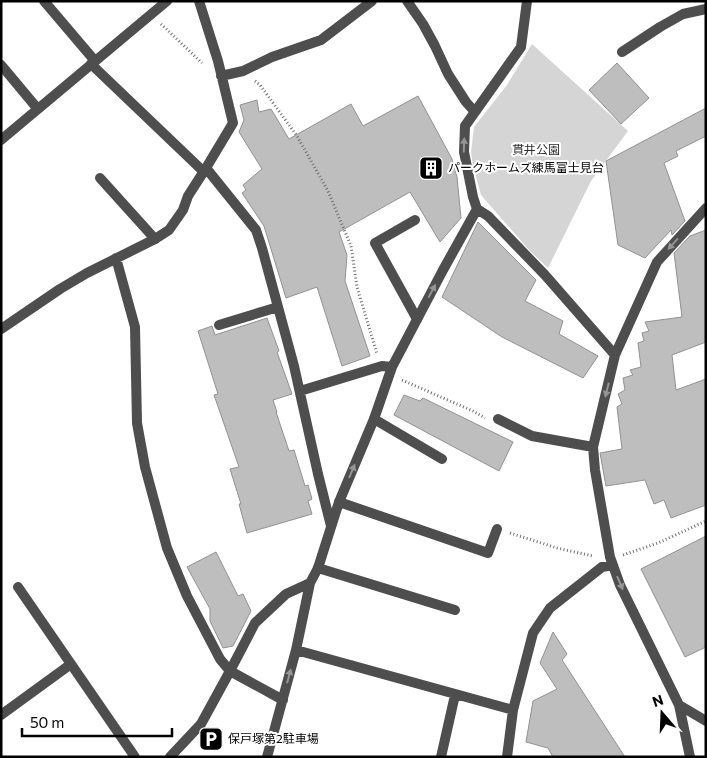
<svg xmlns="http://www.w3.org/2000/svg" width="707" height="758" viewBox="0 0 707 758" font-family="Commissioner,'Noto Sans JP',sans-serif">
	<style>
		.green { fill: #d5d5d5 }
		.building { fill: #bebebe; stroke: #929292 }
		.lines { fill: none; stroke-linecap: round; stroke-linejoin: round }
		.path { stroke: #707070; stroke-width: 3; stroke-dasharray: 1 2.5; stroke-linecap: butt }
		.service { stroke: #4e4e4e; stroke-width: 10 }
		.minor { stroke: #4e4e4e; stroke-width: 10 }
		.oneway { fill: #959595 }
		.labels { text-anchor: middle; stroke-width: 4; stroke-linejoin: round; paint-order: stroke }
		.park-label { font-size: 12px; fill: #2c2c2c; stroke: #fff }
		.poi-label { font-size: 12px; fill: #000; stroke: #fff; text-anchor: start }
	</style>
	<rect width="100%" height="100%" fill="#fff"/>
	<path class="green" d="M 532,44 L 628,131 L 591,181 L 548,268 L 530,251 L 481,195 L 473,166 L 471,152 L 474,127 L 507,85 Z"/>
	<path class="building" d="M 617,63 L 649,98 L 621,124 L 589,90 Z
		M 418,96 L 452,159 L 457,177 L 461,218 L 440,242 L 410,192 L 339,232 L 347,255 L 345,281 L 370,356 L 342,366 L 317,287 L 286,298 L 264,226 L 242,193 L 246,190 L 243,185 L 262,169 L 239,132 L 244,120 L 240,105 L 257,100 L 259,112 L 271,109 L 289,139 L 351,104 L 363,126 Z
		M 706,108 L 706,136 L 676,151 L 678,156 L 664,163 L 685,221 L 672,235 L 671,230 L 645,258 L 618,245 L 606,161 Z
		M 478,222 L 536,280 L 525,301 L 563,321 L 559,334 L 598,356 L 583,378 L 502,337 L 442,297 Z
		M 706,230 L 706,342 L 672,355 L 676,390 L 706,379 L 706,505 L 671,518 L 664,500 L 654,504 L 645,480 L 606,486 L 600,453 L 622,449 L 617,407 L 622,404 L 618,394 L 625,390 L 623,378 L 633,375 L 630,370 L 641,367 L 638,343 L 644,341 L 642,333 L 649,331 L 645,322 L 682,317 L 674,253 L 690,236 Z
		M 267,318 L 279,351 L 277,352 L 292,394 L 273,400 L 277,412 L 276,412 L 289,451 L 294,450 L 305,486 L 308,485 L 312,499 L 308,501 L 312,514 L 247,533 L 239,504 L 241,504 L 230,469 L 239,467 L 214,395 L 218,394 L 198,331 L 212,326 L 215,335 Z
		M 404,395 L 420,401 L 423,398 L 513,442 L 499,471 L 394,415 Z
		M 706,536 L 706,647 L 685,657 L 641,569 Z
		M 216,552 L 238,596 L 243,594 L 251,611 L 233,646 L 223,648 L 210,621 L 210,609 L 187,567 Z
		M 553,632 L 567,654 L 562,660 L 625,757 L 553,757 L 548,748 L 526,742 L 533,701 L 557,689 L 540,663 Z"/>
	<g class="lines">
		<path class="path" d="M 161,24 L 202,63
			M 255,81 L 260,85 L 297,136 L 328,191 L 351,246 L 357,287 L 377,354
			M 402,380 L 473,411 L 485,418
			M 510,533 L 557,548 L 593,556
			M 623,555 L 658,543 L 706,521"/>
		<path class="service" d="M 622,52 L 660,27 L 683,14 L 706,9
			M 91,64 L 204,172
			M 1,65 L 37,108
			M 100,178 L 155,239
			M 415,220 L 375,243 L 417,319
			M 374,419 L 442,459
			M 339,502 L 488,553 L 497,529
			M 318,568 L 455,610
			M 170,757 L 201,724 L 230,671"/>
		<path class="minor" d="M 44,1 L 95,61
			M 407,1 L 423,24 L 435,46 L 448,74 L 466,102 L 475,112
			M 527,1 L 521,47 L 465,126 L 464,152 L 473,197 L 477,209 L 488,216 L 545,275 L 615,355
			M 221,76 L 243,71 L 272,57 L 321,40 L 372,1
			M 1,140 L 167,1
			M 206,168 L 256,230 L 262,248 L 294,366 L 318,474 L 331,526
			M 116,258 L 135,327 L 137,423 L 145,467 L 167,548 L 187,596 L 220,659 L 230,671 L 283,700
			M 219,325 L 278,307
			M 1,329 L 60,289 L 87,273 L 155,239 L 169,230 L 183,210 L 188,196 L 206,168 L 233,123 L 218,61 L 199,1
			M 300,391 L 382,366 L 392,367
			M 498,419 L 532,436 L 593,447
			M 18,587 L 135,757
			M 296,650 L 513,710 L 533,633 L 550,608 L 602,567 L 613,565
			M 230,671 L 255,623 L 286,594 L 310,583
			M 679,705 L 706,721
			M 1,715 L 71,664
			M 267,757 L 296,650 L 310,583 L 318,568 L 339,502 L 374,419 L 392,367 L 443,270 L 477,209
			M 441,757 L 455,695
			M 507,757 L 513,710
			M 690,757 L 679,705 L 620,585 L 610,557 L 595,470 L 593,447 L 615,355 L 657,262 L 706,208"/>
	</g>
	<defs><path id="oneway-solid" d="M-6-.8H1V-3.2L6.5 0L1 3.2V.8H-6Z" transform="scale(1.25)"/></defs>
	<g class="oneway">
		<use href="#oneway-solid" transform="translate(464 145) rotate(-88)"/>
		<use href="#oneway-solid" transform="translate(673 244) rotate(132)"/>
		<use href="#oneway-solid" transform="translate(432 291) rotate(-62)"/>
		<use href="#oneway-solid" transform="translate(607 390) rotate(104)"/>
		<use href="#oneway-solid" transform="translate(352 471) rotate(-67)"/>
		<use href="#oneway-solid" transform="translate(620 583) rotate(67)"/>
		<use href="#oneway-solid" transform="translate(289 676) rotate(-75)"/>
	</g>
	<defs>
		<g id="building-square" transform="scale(1.25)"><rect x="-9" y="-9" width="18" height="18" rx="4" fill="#000" stroke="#fff"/><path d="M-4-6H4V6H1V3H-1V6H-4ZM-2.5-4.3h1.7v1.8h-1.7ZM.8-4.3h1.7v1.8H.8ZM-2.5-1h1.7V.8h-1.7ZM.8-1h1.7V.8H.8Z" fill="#fff"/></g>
		<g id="parking-square" transform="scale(1.25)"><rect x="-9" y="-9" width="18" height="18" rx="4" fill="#000" stroke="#fff"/><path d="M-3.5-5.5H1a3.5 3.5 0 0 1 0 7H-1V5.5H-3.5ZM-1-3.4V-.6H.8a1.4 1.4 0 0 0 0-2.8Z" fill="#fff"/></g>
	</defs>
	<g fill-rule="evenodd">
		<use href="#building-square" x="431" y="168"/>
		<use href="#parking-square" x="211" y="739"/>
	</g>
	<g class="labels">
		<g class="park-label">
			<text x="536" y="154">貫井公園</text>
		</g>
		<g class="poi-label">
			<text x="448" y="172">パークホームズ練馬富士見台</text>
			<text x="228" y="743">保戸塚第2駐車場</text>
		</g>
	</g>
	<rect width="707" height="758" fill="none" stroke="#000000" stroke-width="5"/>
	<g transform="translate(662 713) rotate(341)" stroke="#ffffff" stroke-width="4" paint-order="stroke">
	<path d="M0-4L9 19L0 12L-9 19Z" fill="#000000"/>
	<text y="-8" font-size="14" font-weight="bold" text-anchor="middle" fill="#000000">N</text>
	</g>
	<path d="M22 728v8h150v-8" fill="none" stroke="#000000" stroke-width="2.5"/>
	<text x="30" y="728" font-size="15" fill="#000000" stroke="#ffffff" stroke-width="4" paint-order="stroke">50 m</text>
</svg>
